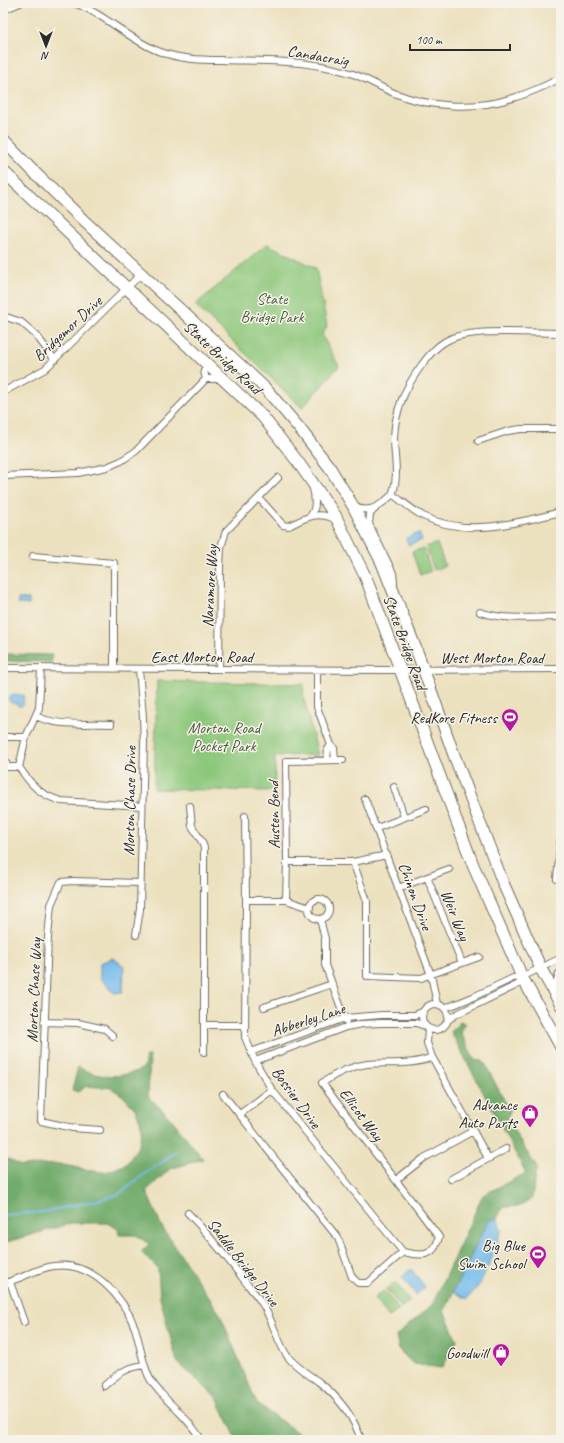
<svg xmlns="http://www.w3.org/2000/svg" width="564" height="1443" viewBox="0 0 564 1443" font-family="Caveat,sans-serif">
	<style>
		.green { fill: #8dc77c; stroke: #5c7954 }
		.forest { fill: #72ac6c; stroke: #4e6c4c }
		.water { fill: #76bced; stroke: #50748c }
		.lines { fill: none; stroke-linecap: round; stroke-linejoin: round }
		.stream { stroke: #76bced; stroke-width: 2 }
		.minor-casing { stroke: #6f6b5f; stroke-width: 8 }
		.trunk-casing { stroke: #6f6b5f; stroke-width: 13 }
		.minor { stroke: #fff; stroke-width: 6 }
		.trunk { stroke: #fff; stroke-width: 11 }
		.labels { text-anchor: middle; stroke-width: 3; stroke-linejoin: round; paint-order: stroke }
		.street-label { font-size: 16px; fill: #2b2b2b; stroke: #f7f3e8 }
		.park-label { font-size: 16px; fill: #485a43; stroke: #f7f3e8 }
		.poi-label { font-size: 16px; fill: #2b2b2b; stroke: #f7f3e8; text-anchor: end }
	</style>
	<rect width="100%" height="100%" fill="#f7f3e8"/>
	<filter id="ink" filterUnits="userSpaceOnUse"><feTurbulence type="fractalNoise" baseFrequency=".025" numOctaves="2"/><feDisplacementMap in="SourceGraphic" scale="8" xChannelSelector="R" yChannelSelector="G"/><feConvolveMatrix kernelMatrix="1 2 1 2 8 2 1 2 1" color-interpolation-filters="sRGB"/></filter>
	<filter id="wash" filterUnits="userSpaceOnUse"><feTurbulence type="fractalNoise" baseFrequency=".012" numOctaves="4" result="noise"/><feDisplacementMap in="SourceGraphic" scale="16" xChannelSelector="R" yChannelSelector="G"/><feGaussianBlur stdDeviation="0.9" result="paint"/><feColorMatrix in="noise" values="0 0 0 0 0 0 0 0 0 0 0 0 0 0 0 0 0 1.4 0 .05"/><feComposite in="paint" operator="in"/></filter>
	<g filter="url(#wash)">
		<rect width="100%" height="100%" fill="#ece1bf"/>
		<path class="green" d="M 267,244 L 316,268 L 327,326 L 322,335 L 339,366 L 302,408 L 195,305 Z
			M 437,543 L 445,566 L 434,570 L 426,547 Z
			M 423,548 L 431,571 L 420,575 L 412,552 Z
			M 157,681 L 304,684 L 303,696 L 318,755 L 275,756 L 275,791 L 154,789 Z
			M 395,1282 L 410,1301 L 401,1308 L 386,1289 Z
			M 384,1291 L 399,1310 L 389,1317 L 374,1298 Z"/>
		<path class="forest" d="M 3,654 L 52,655 L 51,662 L 3,661 Z
			M 461,1021 L 465,1024 L 461,1033 L 475,1061 L 483,1060 L 510,1111 L 507,1118 L 521,1143 L 537,1168 L 535,1175 L 532,1199 L 521,1206 L 504,1207 L 497,1218 L 489,1220 L 444,1311 L 457,1340 L 442,1368 L 413,1364 L 399,1350 L 396,1336 L 432,1305 L 483,1195 L 526,1173 L 451,1032 Z
			M 146,1056 L 150,1056 L 148,1096 L 173,1121 L 203,1159 L 170,1169 L 146,1191 L 162,1227 L 220,1314 L 257,1404 L 308,1440 L 237,1440 L 217,1398 L 177,1362 L 160,1298 L 158,1269 L 141,1252 L 149,1244 L 136,1235 L 119,1235 L 118,1229 L 107,1223 L 72,1223 L 3,1243 L 3,1156 L 21,1166 L 59,1164 L 92,1171 L 106,1172 L 127,1164 L 139,1145 L 142,1127 L 136,1110 L 122,1095 L 111,1088 L 86,1086 L 79,1092 L 72,1090 L 78,1067 C 95,1076 108,1078 127,1074 C 133,1072 139,1072 144,1067 Z"/>
		<path class="water" d="M 419,533 L 422,540 L 408,545 L 406,538 Z
			M 18,599 L 29,599 L 29,605 L 18,604 Z
			M 11,695 L 24,695 L 23,705 L 20,706 L 18,706 L 17,703 L 11,703 L 9,700 L 9,697 Z
			M 113,958 L 124,966 L 123,992 L 114,993 L 100,978 L 100,963 Z
			M 497,1218 L 501,1230 L 494,1253 L 480,1284 L 467,1299 L 453,1292 L 489,1220 Z
			M 411,1269 L 425,1287 L 416,1295 L 402,1277 Z"/>
		<g class="lines">
			<path class="stream" d="M 3,1215 L 43,1212 L 99,1200 L 119,1194 L 146,1173 L 164,1161 L 176,1151"/>
		</g>
	</g>
	<g filter="url(#ink)">
		<g class="lines">
			<g class="minor-casing">
				<path id="minor" d="M 74,3 C 105,14 128,39 158,51 C 178,59 199,60 221,60 C 250,61 279,60 308,64 C 323,66 339,69 353,74 C 367,79 380,87 394,93 C 431,108 475,110 513,98 C 530,93 545,86 561,78
					M 3,10 L 20,3
					M 3,316 L 21,322 L 36,335 L 55,360
					M 204,371 L 206,379
					M 3,392 L 45,369 L 142,273
					M 478,441 L 508,431 L 521,429 L 561,429
					M 3,476 L 78,473 L 107,467 L 121,461 L 136,451 L 206,379 L 222,379
					M 392,494 C 402,501 412,510 423,516 C 467,538 516,523 561,512
					M 259,498 L 283,525 L 289,526 C 305,518 317,510 336,520
					M 354,507 C 367,512 375,509 385,501 C 388,498 392,496 393,492 C 399,475 394,456 394,438 C 395,410 405,388 421,366 C 429,355 437,345 450,339 C 471,328 535,333 561,333
					M 376,508 L 370,514 L 369,524 L 393,573 L 394,583
					M 311,515 C 317,508 315,497 313,488
					M 33,556 L 114,563 L 114,669
					M 480,612 C 506,621 534,617 561,617
					M 3,668 L 388,670 L 561,669
					M 219,669 L 220,566 L 221,547 L 226,531 L 278,478
					M 317,670 L 317,707 L 331,745 L 334,748 L 335,760
					M 36,716 C 57,727 88,723 111,724
					M 3,737 L 26,737
					M 3,758 L 8,767 L 19,767
					M 327,760 L 328,749 L 331,745
					M 19,767 C 31,785 40,795 61,801 L 142,806
					M 19,767 L 26,737 L 39,708 L 41,668
					M 394,787 L 404,817
					M 365,799 L 431,975 L 437,1004
					M 190,806 L 192,826 L 202,842 L 204,848 L 204,1052
					M 245,816 L 246,900
					M 377,828 L 426,809
					M 561,837 L 557,879 L 561,879
					M 287,862 L 353,862 L 387,855
					M 353,862 L 367,901 L 367,976 L 421,978 L 479,957
					M 427,877 L 462,963
					M 398,888 L 449,869
					M309 909a10 10 0 1 1 20 0a10 10 0 1 1-20 0Z
					M 286,900 L 246,900 L 245,1037 L 255,1061 L 272,1090 L 403,1252 C 421,1256 434,1258 439,1237 L 322,1083 C 335,1074 351,1066 367,1064 C 389,1062 412,1066 432,1057
					M 310,908 L 286,900 L 287,862 L 286,761 L 343,760
					M 320,919 L 325,939 L 325,965 L 346,1021
					M 136,935 L 140,909 L 144,743 L 143,717 L 139,669
					M422 1017a13 13 0 1 1 26 0a13 13 0 1 1-26 0Z
					M 264,1007 L 332,984
					M 444,1007 L 451,1006 L 473,997 L 513,978 L 522,977 L 561,958
					M 448,1020 L 455,1015 L 519,984 L 522,977
					M 44,1022 L 78,1023 L 105,1029 L 113,1036
					M 205,1025 L 244,1025
					M 428,1029 L 427,1043 L 432,1057 L 488,1158
					M 251,1052 L 345,1018 L 382,1015 L 415,1015 L 422,1012
					M 255,1061 L 346,1027 L 362,1024 L 380,1023 L 416,1023 L 425,1026
					M 223,1094 L 338,1238 L 352,1277 L 358,1283 L 368,1283 L 403,1252
					M 240,1114 L 272,1090
					M 100,1130 L 73,1128 L 41,1121 L 48,937 L 51,905 L 61,882 L 73,881 L 140,883
					M 451,1179 L 506,1149
					M 396,1180 L 424,1158 L 473,1131
					M 188,1213 C 207,1233 224,1254 241,1276 C 248,1286 257,1295 263,1305 C 273,1321 278,1344 288,1357 C 297,1368 308,1374 319,1382 C 338,1397 354,1417 361,1440
					M 10,1282 L 24,1322
					M 3,1283 C 21,1280 36,1268 54,1266 C 92,1261 123,1296 135,1328 C 140,1344 142,1362 149,1377 C 154,1387 161,1393 168,1401 C 180,1413 193,1425 201,1440
					M 104,1386 C 117,1374 127,1367 145,1365"/>
			</g>
			<g class="trunk-casing">
				<path id="trunk" d="M 3,140 L 31,169 L 83,220 L 265,388 L 300,429 L 330,468 L 353,506 L 382,563 L 419,657 L 454,755 L 503,883 L 541,969 L 561,1005
					M 3,171 L 263,417 L 298,462 L 335,515 L 366,578 L 473,865 L 522,977 L 561,1047
					M 561,975 L 558,986 L 561,994"/>
			</g>
			<use href="#minor" class="minor"/>
			<use href="#trunk" class="trunk"/>
		</g>
	</g>
	<defs>
		<g id="stadium-pin" transform="scale(0.9)"><path d="M0 17L-7.5 6A9.5 9.5 0 1 1 7.5 6Z" fill="#b5179e" stroke="#f7f3e8"/><path d="M0-5a6.5 5 0 1 0 0 10a6.5 5 0 1 0 0-10ZM-3.5-1.8h7v3.6h-7Z" fill="#fff"/></g>
		<g id="shop-pin" transform="scale(0.9)"><path d="M0 17L-7.5 6A9.5 9.5 0 1 1 7.5 6Z" fill="#b5179e" stroke="#f7f3e8"/><path d="M-5-2.5h2.3a2.7 3.5 0 0 1 5.4 0H5L5.5 6h-11ZM-1.5-2.5h3a1.5 2.3 0 0 0-3 0Z" fill="#fff"/></g>
	</defs>
	<g fill-rule="evenodd">
		<use href="#stadium-pin" x="510" y="717"/>
		<use href="#shop-pin" x="530" y="1113"/>
		<use href="#stadium-pin" x="538" y="1254"/>
		<use href="#shop-pin" x="501" y="1352"/>
	</g>
	<g class="labels">
		<g class="street-label">
			<text transform="translate(318 55) rotate(10)" y="6">Candacraig</text>
			<text transform="translate(67 328) rotate(-43)" y="6">Bridgemor Drive</text>
			<text transform="translate(223 357) rotate(43)" y="6">State Bridge Road</text>
			<text transform="translate(209 586) rotate(-87)" y="6">Naramore Way</text>
			<text transform="translate(406 642) rotate(70)" y="6">State Bridge Road</text>
			<text x="202" y="662">East Morton Road</text>
			<text x="492" y="663">West Morton Road</text>
			<text transform="translate(129 801) rotate(-89)" y="6">Morton Chase Drive</text>
			<text transform="translate(273 815) rotate(-91)" y="6">Austen Bend</text>
			<text transform="translate(416 896) rotate(70)" y="6">Chinon Drive</text>
			<text transform="translate(456 915) rotate(68)" y="6">Weir Way</text>
			<text transform="translate(33 990) rotate(-88)" y="6">Morton Chase Way</text>
			<text transform="translate(308 1019) rotate(-18)" y="6">Abberley Lane</text>
			<text transform="translate(297 1097) rotate(54)" y="6">Bossier Drive</text>
			<text transform="translate(362 1114) rotate(53)" y="6">Ellicot Way</text>
			<text transform="translate(244 1262) rotate(52)" y="6">Saddle Bridge Drive</text>
		</g>
		<g class="park-label">
			<text x="272" y="304">State<tspan x="272" dy="18">Bridge Park</tspan></text>
			<text x="224" y="733">Morton Road<tspan x="224" dy="18">Pocket Park</tspan></text>
		</g>
		<g class="poi-label">
			<text x="497" y="723">RedKore Fitness</text>
			<text x="517" y="1110">Advance<tspan x="517" dy="18">Auto Parts</tspan></text>
			<text x="525" y="1251">Big Blue<tspan x="525" dy="18">Swim School</tspan></text>
			<text x="488" y="1358">Goodwill</text>
		</g>
	</g>
	<rect width="564" height="1443" fill="none" stroke="#f7f3e8" stroke-width="16"/>
	<g transform="translate(46 46) rotate(180)" stroke="#f7f3e8" stroke-width="3" paint-order="stroke">
	<path d="M0-3L7 15L0 10L-7 15Z" fill="#2b2b2b"/>
	<text y="-6" font-size="11" font-weight="bold" text-anchor="middle" fill="#2b2b2b">N</text>
	</g>
	<path d="M410 44v6h100v-6" fill="none" stroke="#2b2b2b" stroke-width="2"/>
	<text x="416" y="44" font-size="12" fill="#2b2b2b" stroke="#f7f3e8" stroke-width="3" paint-order="stroke">100 m</text>
</svg>
